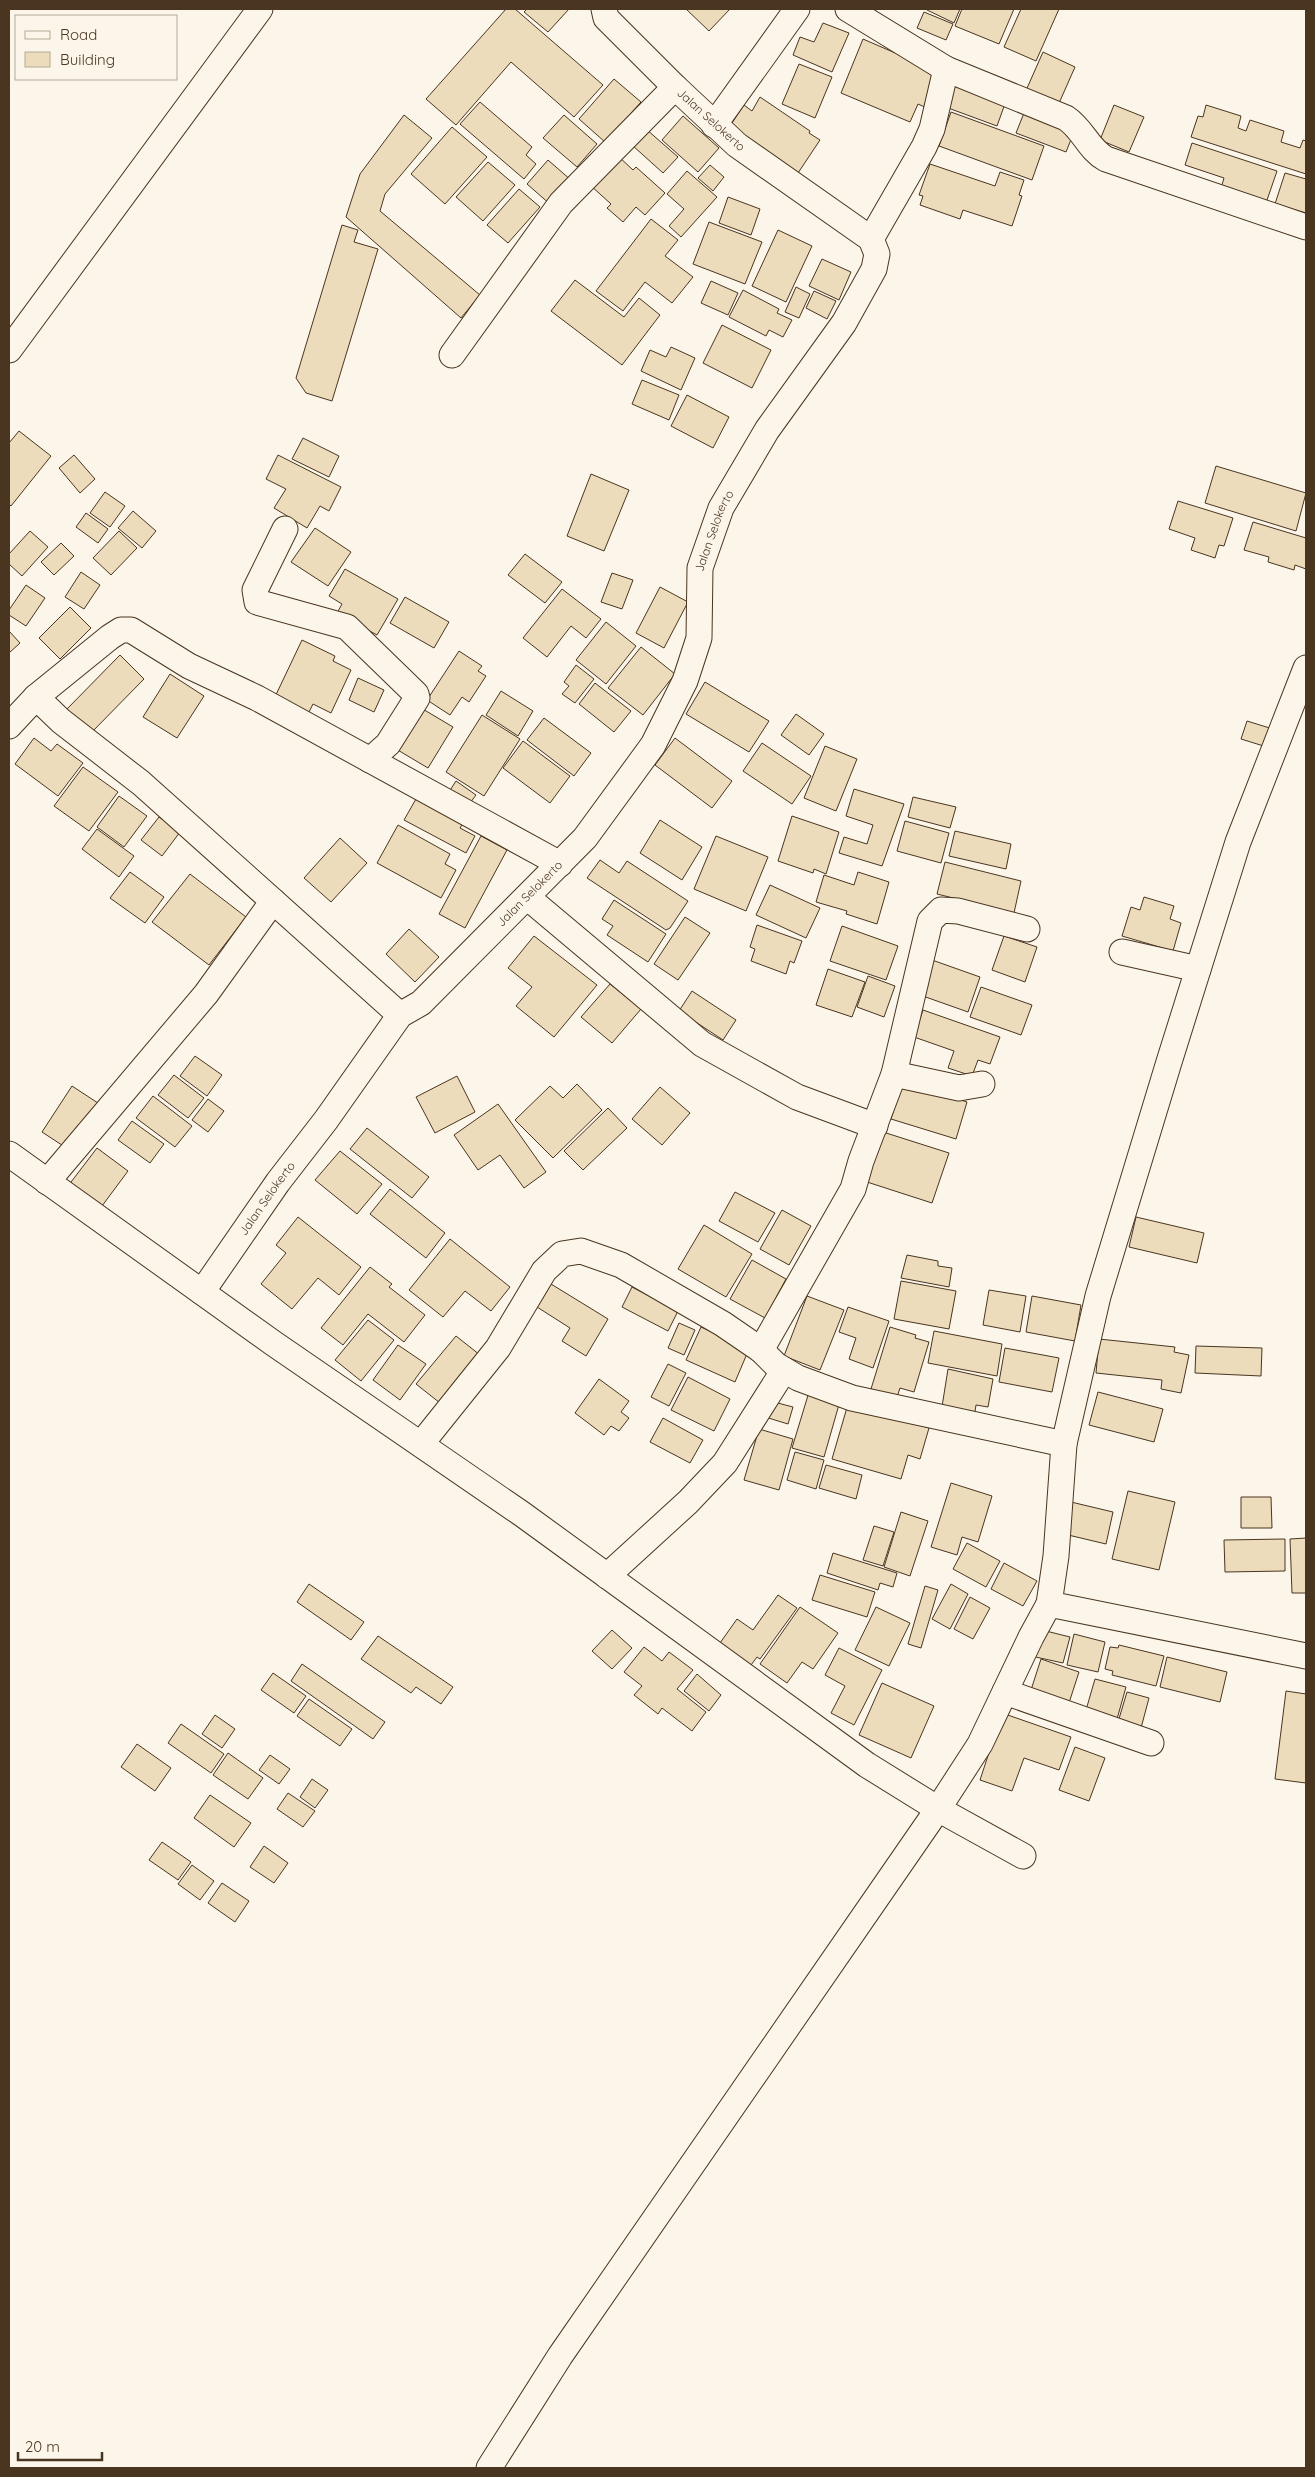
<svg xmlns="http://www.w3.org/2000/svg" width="1315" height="2477" viewBox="0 0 1315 2477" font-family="Quicksand,sans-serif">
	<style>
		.building { fill: #ecdcbc; stroke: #4a3520 }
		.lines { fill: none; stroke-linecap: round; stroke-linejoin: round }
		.minor-casing { stroke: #4a3520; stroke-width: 27 }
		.minor { stroke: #fbf6e9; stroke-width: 25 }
		.labels { text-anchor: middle; stroke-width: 4; stroke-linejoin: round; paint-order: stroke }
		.street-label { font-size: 12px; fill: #4a3520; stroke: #fbf6e9 }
	</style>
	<rect width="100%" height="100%" fill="#fbf6e9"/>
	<path class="building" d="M 506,9 L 515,9 L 603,85 L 574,117 L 511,62 L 456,125 L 426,99 Z
		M 527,9 L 569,9 L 548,32 L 524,12 Z
		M 686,9 L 730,9 L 709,31 Z
		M 925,9 L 960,9 L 954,23 Z
		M 962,9 L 1014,9 L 999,44 L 955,26 Z
		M 1021,9 L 1059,9 L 1036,61 L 1004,47 Z
		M 924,12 L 953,24 L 946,40 L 917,28 Z
		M 823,23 L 849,33 L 832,72 L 793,55 L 800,37 L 814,42 Z
		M 863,39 L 932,69 L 940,77 L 927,108 L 918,104 L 910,122 L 841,93 Z
		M 1043,52 L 1075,67 L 1056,110 L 1024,95 Z
		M 799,64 L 832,77 L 815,118 L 782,104 Z
		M 951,77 L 1007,98 L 997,126 L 940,105 Z
		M 614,79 L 641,102 L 605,142 L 579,119 Z
		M 760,97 L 810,131 L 809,133 L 820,140 L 798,173 L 728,129 L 744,105 L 752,111 Z
		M 480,102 L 532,147 L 526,155 L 536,164 L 524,179 L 460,124 Z
		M 1114,105 L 1144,117 L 1129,152 L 1100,140 Z
		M 1206,105 L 1241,116 L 1238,128 L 1246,131 L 1250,120 L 1284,131 L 1281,142 L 1300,148 L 1303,140 L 1306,141 L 1306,174 L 1191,137 L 1198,116 L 1203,117 Z
		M 1026,108 L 1076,127 L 1066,152 L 1016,133 Z
		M 951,112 L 1044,146 L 1032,180 L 939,146 Z
		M 404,115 L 432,138 L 385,194 L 380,211 L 480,295 L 461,318 L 346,217 L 360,174 Z
		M 564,115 L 597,144 L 577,167 L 543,138 Z
		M 683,116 L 719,148 L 698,172 L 662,140 Z
		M 452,127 L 487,157 L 445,204 L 411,174 Z
		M 646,129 L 678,157 L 663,173 L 632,145 Z
		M 1192,143 L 1277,171 L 1266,203 L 1221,188 L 1224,178 L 1185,165 Z
		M 617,155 L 633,170 L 636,167 L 665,193 L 645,215 L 636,207 L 623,222 L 607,208 L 611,204 L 590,185 Z
		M 548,160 L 572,181 L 551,205 L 527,184 Z
		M 488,162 L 515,185 L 483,221 L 456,197 Z
		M 930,164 L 995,186 L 1000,172 L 1024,180 L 1019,195 L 1022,196 L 1012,226 L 963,210 L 960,219 L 920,205 L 923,196 L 919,195 Z
		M 710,165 L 724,177 L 713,191 L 698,178 Z
		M 687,171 L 717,197 L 681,237 L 669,226 L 684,209 L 667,194 Z
		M 1285,173 L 1306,179 L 1306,213 L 1275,204 Z
		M 519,189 L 540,207 L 508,243 L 487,225 Z
		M 728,197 L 760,209 L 751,235 L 719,223 Z
		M 651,219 L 678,240 L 665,256 L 693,277 L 672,303 L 645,282 L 623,311 L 596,291 Z
		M 709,222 L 762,242 L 745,284 L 693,264 Z
		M 342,225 L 358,230 L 354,242 L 378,249 L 332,401 L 306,393 L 296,378 Z
		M 778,230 L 812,246 L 786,302 L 752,286 Z
		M 822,259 L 851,272 L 839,300 L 809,286 Z
		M 575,280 L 624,317 L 639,298 L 660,315 L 622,365 L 551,311 Z
		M 711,281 L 738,293 L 728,315 L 701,303 Z
		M 796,287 L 810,294 L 799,318 L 785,312 Z
		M 743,290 L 779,309 L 777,313 L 792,320 L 783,337 L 769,330 L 766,336 L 729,317 Z
		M 814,291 L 836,301 L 827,319 L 806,308 Z
		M 722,325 L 771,350 L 752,388 L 703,363 Z
		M 671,347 L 695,358 L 681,390 L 641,371 L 650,350 L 666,357 Z
		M 642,380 L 679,395 L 669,420 L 632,404 Z
		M 687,395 L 729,417 L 713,448 L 671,426 Z
		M 19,431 L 51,456 L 11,506 L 9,504 L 9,443 Z
		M 303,438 L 339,456 L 329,477 L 292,459 Z
		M 74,455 L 95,479 L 80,493 L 59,468 Z
		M 278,455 L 341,487 L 329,511 L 320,506 L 307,528 L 274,508 L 286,489 L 266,479 Z
		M 1216,466 L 1306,493 L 1296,531 L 1205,503 Z
		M 591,474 L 629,490 L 604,551 L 567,536 Z
		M 105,492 L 125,506 L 110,527 L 90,513 Z
		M 1178,501 L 1233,518 L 1224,546 L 1219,545 L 1215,558 L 1191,550 L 1195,538 L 1169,529 Z
		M 133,511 L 156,531 L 142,548 L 118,528 Z
		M 86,513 L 108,529 L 98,543 L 76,527 Z
		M 1253,522 L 1306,538 L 1306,569 L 1295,565 L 1294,570 L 1268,562 L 1269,557 L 1244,550 Z
		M 315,528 L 351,552 L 328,586 L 291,562 Z
		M 30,531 L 48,547 L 22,576 L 9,564 L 9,554 Z
		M 119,531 L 137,548 L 111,575 L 93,558 Z
		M 61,543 L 74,556 L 54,575 L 41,562 Z
		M 525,554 L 562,582 L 545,603 L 508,575 Z
		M 345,569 L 398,599 L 377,635 L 337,613 L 342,604 L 329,596 Z
		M 81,572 L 100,585 L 84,609 L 65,597 Z
		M 612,573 L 633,580 L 622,609 L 601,602 Z
		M 26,585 L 45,598 L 26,626 L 9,615 L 9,610 Z
		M 660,587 L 688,602 L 664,648 L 636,633 Z
		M 562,589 L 601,619 L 586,638 L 571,626 L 547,657 L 523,638 Z
		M 405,597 L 449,622 L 434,648 L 390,623 Z
		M 70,607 L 91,628 L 60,659 L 39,638 Z
		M 606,622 L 636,646 L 606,684 L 576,660 Z
		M 9,631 L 20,643 L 9,653 Z
		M 302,640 L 335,656 L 333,661 L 351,670 L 331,713 L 313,704 L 307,716 L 273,701 Z
		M 641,647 L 675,674 L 643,715 L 608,688 Z
		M 459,651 L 482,666 L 478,671 L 486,676 L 469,702 L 462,697 L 450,715 L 427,700 Z
		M 120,655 L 144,679 L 89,735 L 65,711 Z
		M 576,665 L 594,679 L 575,703 L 562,694 L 569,686 L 564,682 Z
		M 170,674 L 204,696 L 177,738 L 143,717 Z
		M 358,678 L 384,690 L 374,712 L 349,700 Z
		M 705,682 L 769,721 L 749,752 L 686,714 Z
		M 595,683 L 631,711 L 614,732 L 579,704 Z
		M 501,691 L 533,711 L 518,736 L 486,715 Z
		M 416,705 L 453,727 L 428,768 L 391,746 Z
		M 796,714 L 824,734 L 809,755 L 781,735 Z
		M 482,715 L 520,739 L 484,796 L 446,772 Z
		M 544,718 L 591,753 L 574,776 L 527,740 Z
		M 1247,721 L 1276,730 L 1270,748 L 1241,739 Z
		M 34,738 L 51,751 L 57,744 L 83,763 L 58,796 L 15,764 Z
		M 675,738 L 732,781 L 712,808 L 655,765 Z
		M 523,741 L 570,776 L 550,803 L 503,768 Z
		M 762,743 L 811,776 L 792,804 L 743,771 Z
		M 825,746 L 857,759 L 836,811 L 804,798 Z
		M 83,767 L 118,792 L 89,831 L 54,806 Z
		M 456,781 L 476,795 L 464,811 L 445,798 Z
		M 854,789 L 904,804 L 882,866 L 839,853 L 844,837 L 867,844 L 873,825 L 846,816 Z
		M 420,792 L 466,818 L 460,828 L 475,836 L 466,853 L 404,820 Z
		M 119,796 L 147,816 L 124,847 L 97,827 Z
		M 913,797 L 956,807 L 950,828 L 908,817 Z
		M 792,816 L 839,832 L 826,874 L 814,869 L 813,873 L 778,861 Z
		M 159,817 L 180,832 L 162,856 L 141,840 Z
		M 660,820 L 702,847 L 682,880 L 640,853 Z
		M 905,821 L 949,833 L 941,863 L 897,851 Z
		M 398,825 L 450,854 L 445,864 L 456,870 L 441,898 L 377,863 Z
		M 97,829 L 134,856 L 119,877 L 82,849 Z
		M 955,831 L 1011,844 L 1006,869 L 949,856 Z
		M 481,836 L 507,850 L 465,928 L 439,914 Z
		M 716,836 L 768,857 L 746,911 L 694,889 Z
		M 340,838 L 367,863 L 331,902 L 304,878 Z
		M 600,860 L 619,873 L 627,861 L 688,901 L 670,928 L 666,930 L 587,878 Z
		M 945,862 L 1021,881 L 1014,913 L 937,894 Z
		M 130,872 L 164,897 L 145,923 L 110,898 Z
		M 858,872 L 889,882 L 877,924 L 846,914 L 847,911 L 816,902 L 824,875 L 854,885 Z
		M 190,874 L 246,917 L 209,965 L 152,922 Z
		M 770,885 L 820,908 L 806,938 L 756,915 Z
		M 1144,897 L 1174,906 L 1170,919 L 1181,923 L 1173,951 L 1122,936 L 1131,907 L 1140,910 Z
		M 614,900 L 666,934 L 648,962 L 607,935 L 613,926 L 602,919 Z
		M 685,917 L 710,933 L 678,980 L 654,964 Z
		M 757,925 L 802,941 L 794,963 L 790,961 L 786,974 L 751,961 L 755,949 L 750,947 Z
		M 842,926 L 898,946 L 886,980 L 830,961 Z
		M 409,929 L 439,957 L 415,982 L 386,954 Z
		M 534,936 L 597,985 L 554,1037 L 516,1006 L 532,987 L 508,968 Z
		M 1004,936 L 1037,947 L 1025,982 L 992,970 Z
		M 932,960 L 980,977 L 968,1012 L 920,995 Z
		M 828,969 L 865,982 L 852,1017 L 816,1005 Z
		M 868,976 L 895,986 L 884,1017 L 857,1007 Z
		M 610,984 L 641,1009 L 612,1043 L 581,1017 Z
		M 981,987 L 1032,1005 L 1021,1035 L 970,1017 Z
		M 692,991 L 736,1020 L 723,1040 L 679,1011 Z
		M 923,1010 L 1000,1037 L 990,1064 L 978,1060 L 972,1076 L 948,1068 L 954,1051 L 914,1037 Z
		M 195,1056 L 222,1075 L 207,1096 L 180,1076 Z
		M 174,1075 L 204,1098 L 188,1118 L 158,1095 Z
		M 457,1076 L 475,1112 L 435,1133 L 416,1097 Z
		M 903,1081 L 967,1102 L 956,1139 L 891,1119 Z
		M 577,1084 L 602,1110 L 553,1158 L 515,1120 L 550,1086 L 563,1098 Z
		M 72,1086 L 101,1105 L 71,1151 L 42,1132 Z
		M 660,1087 L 690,1113 L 662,1145 L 632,1119 Z
		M 153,1096 L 192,1126 L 175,1147 L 136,1118 Z
		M 208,1099 L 224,1111 L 208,1132 L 192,1120 Z
		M 498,1104 L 546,1172 L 524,1188 L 500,1155 L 478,1170 L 454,1135 Z
		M 608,1108 L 627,1128 L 583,1170 L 564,1151 Z
		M 132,1121 L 164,1144 L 150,1163 L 118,1140 Z
		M 367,1128 L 429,1177 L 412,1198 L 350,1149 Z
		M 883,1132 L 949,1153 L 932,1203 L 867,1182 Z
		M 97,1148 L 128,1171 L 99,1210 L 68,1186 Z
		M 340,1151 L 382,1184 L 357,1214 L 315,1180 Z
		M 390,1189 L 445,1233 L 426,1258 L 370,1214 Z
		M 735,1192 L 775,1213 L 758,1242 L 719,1221 Z
		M 782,1210 L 811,1226 L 789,1265 L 760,1249 Z
		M 298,1217 L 361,1267 L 339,1295 L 318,1278 L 292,1309 L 261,1284 L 286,1253 L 276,1245 Z
		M 1136,1217 L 1204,1233 L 1197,1263 L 1129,1247 Z
		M 704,1225 L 752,1254 L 726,1297 L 678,1269 Z
		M 450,1239 L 510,1287 L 491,1311 L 465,1291 L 443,1317 L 409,1290 Z
		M 907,1255 L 938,1261 L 938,1266 L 952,1268 L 949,1287 L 901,1278 Z
		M 752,1260 L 786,1279 L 765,1318 L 730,1299 Z
		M 370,1267 L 392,1284 L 389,1287 L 425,1315 L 404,1342 L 368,1314 L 343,1345 L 321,1328 Z
		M 901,1281 L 956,1291 L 949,1329 L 894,1319 Z
		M 551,1284 L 608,1319 L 586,1356 L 562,1341 L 570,1328 L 537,1307 Z
		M 632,1287 L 678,1311 L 668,1331 L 622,1307 Z
		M 989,1290 L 1026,1296 L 1020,1332 L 983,1325 Z
		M 807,1296 L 844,1310 L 820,1370 L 784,1356 Z
		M 1032,1296 L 1081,1305 L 1075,1341 L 1026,1332 Z
		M 848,1307 L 889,1321 L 873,1368 L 849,1359 L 856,1338 L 839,1332 Z
		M 368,1320 L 394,1340 L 361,1381 L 335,1360 Z
		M 679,1323 L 695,1330 L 684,1355 L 668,1348 Z
		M 701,1327 L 749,1349 L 735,1382 L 686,1360 Z
		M 890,1327 L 916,1335 L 915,1338 L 929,1342 L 914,1392 L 900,1388 L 897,1397 L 871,1389 Z
		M 934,1331 L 1002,1344 L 997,1376 L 928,1363 Z
		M 456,1336 L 480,1355 L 440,1403 L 416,1384 Z
		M 1099,1339 L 1175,1347 L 1174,1352 L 1189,1355 L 1181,1393 L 1161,1389 L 1162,1380 L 1096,1373 Z
		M 398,1345 L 426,1364 L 400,1400 L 373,1380 Z
		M 1196,1346 L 1262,1348 L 1261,1376 L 1195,1373 Z
		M 1005,1348 L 1059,1358 L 1052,1392 L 999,1382 Z
		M 668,1364 L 686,1373 L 669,1406 L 651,1397 Z
		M 948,1369 L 993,1379 L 988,1407 L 976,1405 L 974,1418 L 941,1413 Z
		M 688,1377 L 730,1399 L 714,1431 L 671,1410 Z
		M 599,1379 L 629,1401 L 621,1412 L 629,1418 L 619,1431 L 611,1426 L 604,1435 L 575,1413 Z
		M 809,1392 L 840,1401 L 824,1457 L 792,1448 Z
		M 1098,1392 L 1163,1409 L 1154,1442 L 1089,1425 Z
		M 770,1401 L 793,1407 L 788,1424 L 765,1417 Z
		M 848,1404 L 929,1428 L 920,1459 L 908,1455 L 901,1479 L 832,1459 Z
		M 663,1418 L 703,1440 L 690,1463 L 650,1442 Z
		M 759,1429 L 793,1439 L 779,1490 L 744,1480 Z
		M 795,1452 L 824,1460 L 816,1489 L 787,1480 Z
		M 826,1465 L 862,1475 L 856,1499 L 819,1488 Z
		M 951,1483 L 992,1496 L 978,1542 L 962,1537 L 957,1555 L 931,1547 Z
		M 1128,1491 L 1175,1502 L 1159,1570 L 1112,1559 Z
		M 1241,1497 L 1271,1497 L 1272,1528 L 1241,1528 Z
		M 1071,1502 L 1113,1512 L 1106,1544 L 1064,1534 Z
		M 901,1512 L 928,1521 L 910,1576 L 884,1567 Z
		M 874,1526 L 894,1532 L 883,1566 L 863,1560 Z
		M 1306,1538 L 1306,1593 L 1292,1593 L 1290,1539 Z
		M 1285,1539 L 1285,1571 L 1225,1572 L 1224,1540 Z
		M 967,1543 L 1000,1561 L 986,1587 L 953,1569 Z
		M 833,1553 L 897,1573 L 893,1587 L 880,1583 L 878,1590 L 827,1573 Z
		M 1004,1563 L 1037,1581 L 1023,1606 L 991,1589 Z
		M 820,1575 L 875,1592 L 867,1617 L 812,1600 Z
		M 309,1584 L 364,1622 L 351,1640 L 297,1602 Z
		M 951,1584 L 968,1594 L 950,1629 L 932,1619 Z
		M 925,1586 L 938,1590 L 921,1648 L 908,1644 Z
		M 778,1595 L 797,1608 L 760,1659 L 757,1657 L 751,1665 L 720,1643 L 737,1619 L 753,1630 Z
		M 970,1597 L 990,1608 L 973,1639 L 954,1629 Z
		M 800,1607 L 838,1633 L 813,1669 L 802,1662 L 787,1683 L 760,1664 Z
		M 876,1607 L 910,1623 L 889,1666 L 855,1650 Z
		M 1038,1629 L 1070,1637 L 1063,1663 L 1031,1656 Z
		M 612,1630 L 632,1648 L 612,1669 L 592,1651 Z
		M 1074,1634 L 1105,1642 L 1098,1672 L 1067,1665 Z
		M 378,1636 L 453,1687 L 441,1704 L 416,1687 L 411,1693 L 361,1659 Z
		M 1119,1645 L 1164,1656 L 1156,1686 L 1112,1675 L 1113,1671 L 1105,1669 L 1110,1647 L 1118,1648 Z
		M 644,1647 L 662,1661 L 669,1652 L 693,1670 L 677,1689 L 706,1712 L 692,1731 L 662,1708 L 658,1714 L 634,1695 L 642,1686 L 624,1672 Z
		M 839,1648 L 882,1670 L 854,1725 L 831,1713 L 845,1686 L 825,1675 Z
		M 1167,1657 L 1227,1672 L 1220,1702 L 1160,1687 Z
		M 1041,1659 L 1079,1672 L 1068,1706 L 1030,1693 Z
		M 302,1664 L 385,1722 L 373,1739 L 291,1681 Z
		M 273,1673 L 306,1696 L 294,1713 L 261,1690 Z
		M 697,1674 L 721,1695 L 709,1711 L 684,1691 Z
		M 1095,1679 L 1126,1687 L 1117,1719 L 1086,1710 Z
		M 882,1683 L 934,1706 L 911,1758 L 859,1735 Z
		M 1286,1691 L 1306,1694 L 1306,1783 L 1275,1779 Z
		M 1127,1692 L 1149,1698 L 1141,1728 L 1118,1722 Z
		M 309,1699 L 352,1729 L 340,1746 L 297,1716 Z
		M 1002,1713 L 1071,1737 L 1059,1770 L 1024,1758 L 1012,1791 L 980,1780 Z
		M 215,1715 L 235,1729 L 222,1748 L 202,1734 Z
		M 181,1724 L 224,1754 L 211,1773 L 168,1743 Z
		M 137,1744 L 171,1768 L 155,1791 L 121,1767 Z
		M 1075,1747 L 1105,1758 L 1089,1801 L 1059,1790 Z
		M 228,1753 L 263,1778 L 248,1799 L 213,1775 Z
		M 270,1755 L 290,1769 L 279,1784 L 259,1770 Z
		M 312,1779 L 328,1790 L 315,1808 L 300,1797 Z
		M 288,1793 L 315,1811 L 303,1827 L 277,1809 Z
		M 210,1795 L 251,1823 L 234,1847 L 194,1818 Z
		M 162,1842 L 191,1862 L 178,1880 L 149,1860 Z
		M 264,1846 L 288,1863 L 274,1883 L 250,1867 Z
		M 192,1865 L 214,1881 L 200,1900 L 178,1884 Z
		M 222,1883 L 249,1901 L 235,1922 L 208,1903 Z"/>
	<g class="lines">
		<g class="minor-casing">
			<g id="minor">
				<path d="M 604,9 L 606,18 L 675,87"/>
				<path d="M 848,9 L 946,69 L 932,129 L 924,147 L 871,239"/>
				<path d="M 946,69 L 1066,118 C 1083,129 1088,149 1106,159 L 1306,227"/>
				<path d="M 714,125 L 797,9"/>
				<path d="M 9,350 L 260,9"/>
				<path d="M 285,529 L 255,590 L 257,602 L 347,627 L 416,694 L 417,698 L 388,744 L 370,760"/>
				<path d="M 36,697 L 110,637 L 121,630 L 131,630 L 189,666 L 257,698 L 560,864"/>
				<path d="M 9,726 L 36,697 L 61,721 L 141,783 L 273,901 L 206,994 L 47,1182"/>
				<path d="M 527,897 L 702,1044 L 797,1097 L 875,1126"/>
				<path d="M 273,901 L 400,1015"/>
				<path d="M 1122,952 L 1198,969"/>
				<path d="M 894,1074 L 959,1088 L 982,1084"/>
				<path d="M 9,1154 L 273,1343 L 522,1514 L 867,1765 L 938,1809 L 1023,1856"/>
				<path id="s1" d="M 202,1292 L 278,1182 L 326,1120 L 400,1015 L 421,1003 L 585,838 L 653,745 L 685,681 L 699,638 L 700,568 L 721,508 L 767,430 L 844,323 L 874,269 L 877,254 L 871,239 L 737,145 L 675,87 L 561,203 L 452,355"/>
				<path d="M 761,1350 L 853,1189 L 861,1161 L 894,1074 L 930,921 L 941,910 L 958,911 L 1027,929"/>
				<path d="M 421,1444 L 498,1348 L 544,1271 L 562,1254 L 581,1251 L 621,1265 L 723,1324 L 761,1350 L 776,1365 L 798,1378 L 852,1398 L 1064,1444"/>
				<path d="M 607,1576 L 688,1502 L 725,1463 L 784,1370"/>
				<path d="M 1049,1604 L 1056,1556 L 1064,1444 L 1098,1296 L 1169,1062 L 1238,842 L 1306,668"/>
				<path d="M 1005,1692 L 1151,1743"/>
				<path d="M 489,2468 L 560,2356 L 938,1809 L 980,1744 L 1031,1637 L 1049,1604 L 1306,1656"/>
			</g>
		</g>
		<use href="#minor" class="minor"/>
	</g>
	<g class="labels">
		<g class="street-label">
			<text transform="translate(711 120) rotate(42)" y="4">Jalan Selokerto</text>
			<text dy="4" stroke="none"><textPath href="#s1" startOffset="939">Jalan Selokerto</textPath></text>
			<text dy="4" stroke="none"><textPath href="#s1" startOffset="519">Jalan Selokerto</textPath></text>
			<text dy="4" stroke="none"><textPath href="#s1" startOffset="114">Jalan Selokerto</textPath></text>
		</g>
	</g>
	<rect width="1315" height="2477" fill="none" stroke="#4a3520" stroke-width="20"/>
	<rect x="15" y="15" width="162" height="65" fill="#fbf6e9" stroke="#b4a999"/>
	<rect x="25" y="31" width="25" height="8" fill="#fbf6e9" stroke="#b4a999"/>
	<text x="60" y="40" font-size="15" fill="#4a3520">Road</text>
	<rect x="25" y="52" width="25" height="15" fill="#ecdcbc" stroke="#b4a999"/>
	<text x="60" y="65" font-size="15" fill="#4a3520">Building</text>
	<path d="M18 2452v8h84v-8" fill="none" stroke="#4a3520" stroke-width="2.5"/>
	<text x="25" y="2452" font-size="15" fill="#4a3520" stroke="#fbf6e9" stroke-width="4" paint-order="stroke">20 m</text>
</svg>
